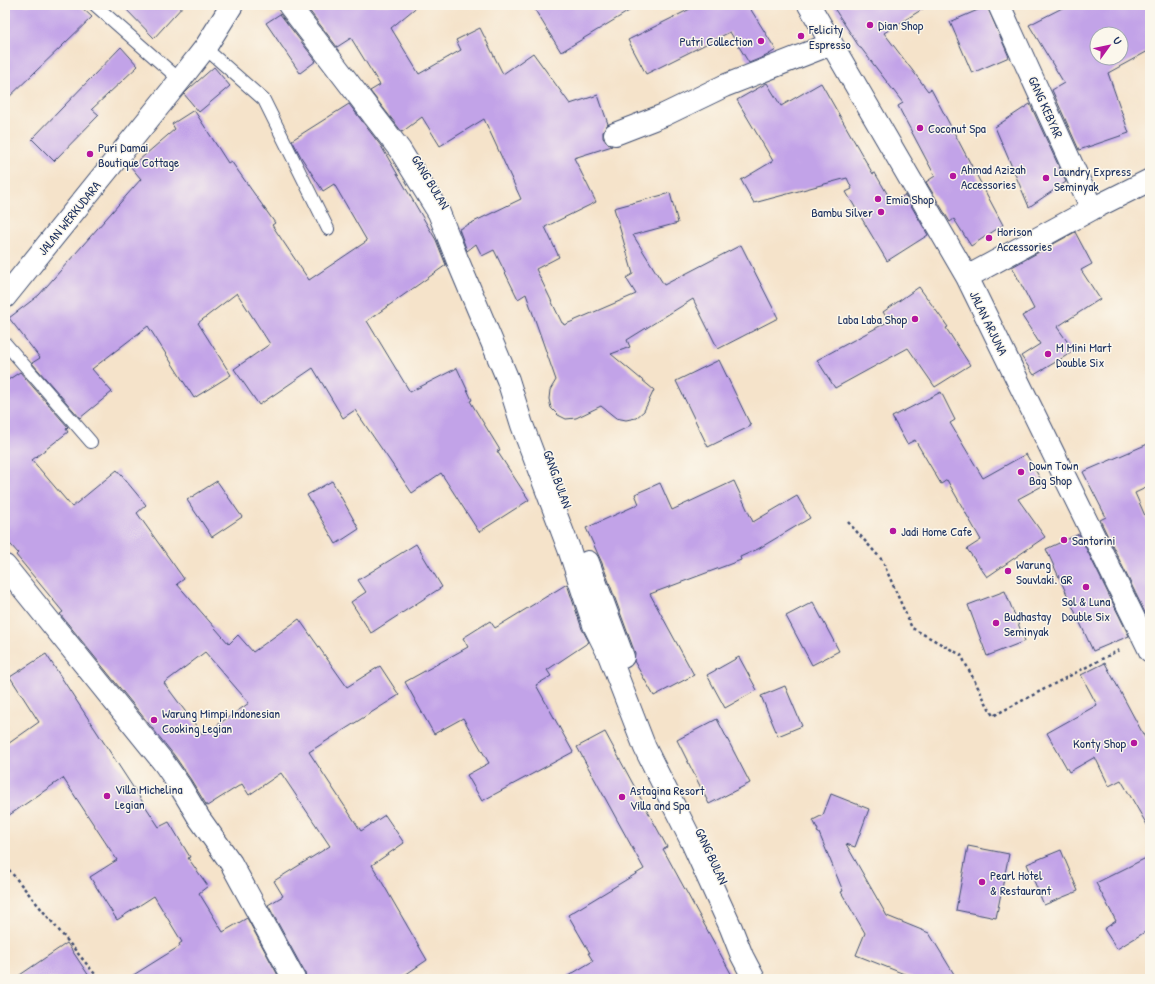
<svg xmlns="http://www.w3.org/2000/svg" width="1155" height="984" viewBox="0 0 1155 984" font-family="'Patrick Hand',sans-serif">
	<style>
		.building { fill: #c2a3e8; fill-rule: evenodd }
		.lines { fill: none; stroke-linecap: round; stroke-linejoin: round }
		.lane-casing { stroke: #3c4a6e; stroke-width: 14 }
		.street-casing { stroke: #3c4a6e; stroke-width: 24 }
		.path { stroke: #3c4a6e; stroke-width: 2.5; stroke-dasharray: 3 3; stroke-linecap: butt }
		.lane { stroke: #fff; stroke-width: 12 }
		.street { stroke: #fff; stroke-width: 22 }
		.poi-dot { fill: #b5179e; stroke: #fbf7ec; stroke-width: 1.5 }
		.labels { text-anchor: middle; stroke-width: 3; stroke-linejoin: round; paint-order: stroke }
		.poi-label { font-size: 13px; fill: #1b2f5e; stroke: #fbf7ec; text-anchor: start }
		.street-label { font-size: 13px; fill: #1b2f5e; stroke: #fbf7ec }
	</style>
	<rect width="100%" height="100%" fill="#fbf7ec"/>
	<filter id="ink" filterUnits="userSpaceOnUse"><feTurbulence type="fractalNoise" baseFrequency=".025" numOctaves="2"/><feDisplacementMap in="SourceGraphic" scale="8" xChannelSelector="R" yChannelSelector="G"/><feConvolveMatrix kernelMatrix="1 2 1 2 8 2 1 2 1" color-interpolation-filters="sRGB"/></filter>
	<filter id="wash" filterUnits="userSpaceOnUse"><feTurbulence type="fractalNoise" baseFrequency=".012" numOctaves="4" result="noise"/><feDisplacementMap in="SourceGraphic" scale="16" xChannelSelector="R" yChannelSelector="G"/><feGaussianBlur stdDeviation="0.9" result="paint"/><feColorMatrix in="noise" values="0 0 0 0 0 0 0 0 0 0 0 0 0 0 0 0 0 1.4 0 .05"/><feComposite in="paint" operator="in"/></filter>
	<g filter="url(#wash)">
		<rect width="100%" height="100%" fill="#f5e3ca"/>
		<g id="blocks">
			<path class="building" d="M 5,5 L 79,5 L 92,17 L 5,101 Z
				M 122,5 L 184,5 L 154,38 Z
				M 305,5 L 419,5 L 391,28 L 419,74 L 461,50 L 456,40 L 480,28 L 503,74 L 533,53 L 570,104 L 598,95 L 608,124 L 603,132 L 603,138 L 607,143 L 612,146 L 574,158 L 596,202 L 545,227 L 559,257 L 536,269 L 562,323 L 563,323 L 564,325 L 636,294 L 626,278 L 633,274 L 614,208 L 670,193 L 678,223 L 633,235 L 664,285 L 741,245 L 778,318 L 718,349 L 693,299 L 627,340 L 630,347 L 611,354 L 654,390 L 644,411 L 636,418 L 626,420 L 616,418 L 601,406 L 576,418 L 566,419 L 558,415 L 551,408 L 549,399 L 550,390 L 556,380 L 526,294 L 518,299 L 494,250 L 482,256 L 476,244 L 467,251 L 459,229 L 521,199 L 484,119 L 440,146 L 422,117 L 402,132 L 370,91 L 380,85 L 351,38 L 337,47 Z
				M 532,5 L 639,5 L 561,52 Z
				M 698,5 L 748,5 L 776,50 L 766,56 L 749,63 L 730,32 L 646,74 L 628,40 Z
				M 832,5 L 929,5 L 884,33 L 928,91 L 931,89 L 1003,225 L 971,246 L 954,219 L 950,222 L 926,182 L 935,176 L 898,106 L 903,103 L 861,48 L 860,48 Z
				M 1068,5 L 1150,5 L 1150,50 L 1108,73 L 1129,133 L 1079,150 L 1052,90 L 1064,83 L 1029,25 ZM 1097,34 L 1121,34 L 1121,58 L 1097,58 Z
				M 987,6 L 1009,57 L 972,73 L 950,22 Z
				M 280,14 L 316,61 L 300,73 L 266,23 Z
				M 121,47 L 138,66 L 92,109 L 99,115 L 54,161 L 32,139 Z
				M 214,67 L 230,86 L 199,112 L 184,94 L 190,88 Z
				M 767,83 L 781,106 L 821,83 L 873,174 L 875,173 L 892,202 L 905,195 L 928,235 L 887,261 L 846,192 L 852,189 L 847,178 L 754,203 L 741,180 L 773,161 L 737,100 Z
				M 349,104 L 381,146 L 436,240 L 446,265 L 367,321 L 410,392 L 457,368 L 472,400 L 470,401 L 500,450 L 497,451 L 529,500 L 479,532 L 441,473 L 412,493 L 355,410 L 343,418 L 313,368 L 259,405 L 234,369 L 270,344 L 237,293 L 198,323 L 231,375 L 194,398 L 148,326 L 92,369 L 112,392 L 80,418 L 32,363 L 40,358 L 9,318 L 39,295 L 141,179 L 131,167 L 175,129 L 172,124 L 194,110 L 228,163 L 231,161 L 275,223 L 272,225 L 309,280 L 367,241 L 334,184 L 323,191 L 301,157 L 292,140 Z
				M 1030,104 L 1066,182 L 1029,207 L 995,127 Z
				M 1075,232 L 1092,264 L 1081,270 L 1100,299 L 1057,327 L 1074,351 L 1034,375 L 1021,356 L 1040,344 L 1022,316 L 1034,309 L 1012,267 Z
				M 919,287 L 948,327 L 946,328 L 970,365 L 935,387 L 908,348 L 835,388 L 817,360 L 889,321 L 883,312 Z
				M 719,360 L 751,426 L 708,447 L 676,381 Z
				M 20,372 L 68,427 L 66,429 L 68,432 L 32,460 L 72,507 L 117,470 L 146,505 L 137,513 L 184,579 L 177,584 L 229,644 L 238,635 L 253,652 L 299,619 L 347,687 L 380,666 L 399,695 L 309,752 L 361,831 L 385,815 L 404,843 L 372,865 L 427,960 L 399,979 L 306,979 L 305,973 L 268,905 L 283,896 L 274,881 L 330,846 L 281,773 L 249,795 L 242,784 L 207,806 L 191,780 L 174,755 L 60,614 L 63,612 L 16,555 L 18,553 L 5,538 L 5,382 ZM 205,652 L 249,703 L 203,735 L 164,683 Z
				M 941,392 L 955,420 L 950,423 L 983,478 L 1026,454 L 1044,485 L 1018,499 L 1045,537 L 987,577 L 967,549 L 981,540 L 947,480 L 941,484 L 915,440 L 907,444 L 892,417 Z
				M 1150,443 L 1150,486 L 1135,493 L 1150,527 L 1150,623 L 1100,520 L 1106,517 L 1083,472 Z
				M 217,481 L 242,517 L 212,537 L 187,500 Z
				M 332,481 L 359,529 L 336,544 L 307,495 Z
				M 734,481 L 753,522 L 797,496 L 810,518 L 758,549 L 740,557 L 741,560 L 650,594 L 694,675 L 654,696 L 634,661 L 635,653 L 602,563 L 586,528 L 639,504 L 635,494 L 660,483 L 672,510 Z
				M 1079,534 L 1129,636 L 1093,651 L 1046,549 Z
				M 416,544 L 442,587 L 371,633 L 351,602 L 366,592 L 358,580 Z
				M 567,584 L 582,629 L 589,642 L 547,670 L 551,676 L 536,685 L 573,752 L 482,801 L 467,775 L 489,763 L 463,718 L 434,734 L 405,682 L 468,647 L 463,638 L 490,621 L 495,628 Z
				M 1005,591 L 1025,641 L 987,656 L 968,605 Z
				M 813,602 L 839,651 L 812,665 L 786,616 Z
				M 46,654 L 159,827 L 169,822 L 190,857 L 188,858 L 208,886 L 199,893 L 223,932 L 247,918 L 280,979 L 127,979 L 180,946 L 179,944 L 182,942 L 154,896 L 117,920 L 90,877 L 117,860 L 63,778 L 5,818 L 5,746 L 39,722 L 10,677 Z
				M 739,657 L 757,690 L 725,708 L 707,675 Z
				M 1105,663 L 1150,747 L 1150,830 L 1121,780 L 1109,786 L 1095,757 L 1069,772 L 1047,733 L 1097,705 L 1081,675 Z
				M 785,686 L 802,726 L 778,736 L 761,696 Z
				M 717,719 L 750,783 L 709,804 L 677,740 Z
				M 605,732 L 667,847 L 663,849 L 734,979 L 563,979 L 593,961 L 588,953 L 590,953 L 568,915 L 644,869 L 577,747 Z
				M 831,794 L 869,809 L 855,847 L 846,844 L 887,916 L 929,933 L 957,979 L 917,979 L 856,955 L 865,933 L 841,892 L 843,891 L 819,833 L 817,832 L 818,830 L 813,820 L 823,815 Z
				M 968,846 L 1009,854 L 996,918 L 956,910 Z
				M 1061,850 L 1078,891 L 1044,905 L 1027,864 Z
				M 1150,856 L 1150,929 L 1117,949 L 1104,929 L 1116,921 L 1096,883 Z
				M 67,943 L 91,979 L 14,979 Z"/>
		</g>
	</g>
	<g filter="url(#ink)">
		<use href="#blocks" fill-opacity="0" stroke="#3c4a6e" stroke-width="1"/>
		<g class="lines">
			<g class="lane-casing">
				<path id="lane" d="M 95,5 L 180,80
					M 205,48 L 264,100 L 328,229
					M 5,343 L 91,442"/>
			</g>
			<g class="street-casing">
				<path id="street" d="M 289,5 L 400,150 L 439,213 L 457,259 L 508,380 L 522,425 L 569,549 L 594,625 L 609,655 L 645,748 L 691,840 L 731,928 L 742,956 L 754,979
					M 809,5 L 967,277 L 1150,651
					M 999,5 L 1092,209
					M 615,134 L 664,115 L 724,86 L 831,44
					M 967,277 L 1092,209 L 1150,180
					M 5,297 L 180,80 L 205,48 L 232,5
					M 588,562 L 623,657
					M 5,566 L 164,763 L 180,786 L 199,818 L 231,863 L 294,979"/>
			</g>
			<path class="path" d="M 848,522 L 882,560 L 912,628 L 961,655 L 993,716 L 1119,650
				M 5,865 L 99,979"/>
			<use href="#lane" class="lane"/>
			<use href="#street" class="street"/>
		</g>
	</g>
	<g class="poi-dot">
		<circle cx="870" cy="25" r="4"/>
		<circle cx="801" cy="36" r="4"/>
		<circle cx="761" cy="41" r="4"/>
		<circle cx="920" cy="128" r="4"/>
		<circle cx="90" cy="154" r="4"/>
		<circle cx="953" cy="176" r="4"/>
		<circle cx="1046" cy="178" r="4"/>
		<circle cx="878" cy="199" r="4"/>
		<circle cx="881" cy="212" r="4"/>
		<circle cx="989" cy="238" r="4"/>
		<circle cx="915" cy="319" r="4"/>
		<circle cx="1048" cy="354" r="4"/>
		<circle cx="1021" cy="472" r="4"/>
		<circle cx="893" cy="531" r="4"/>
		<circle cx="1064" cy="540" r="4"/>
		<circle cx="1008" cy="571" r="4"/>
		<circle cx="1086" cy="587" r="4"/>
		<circle cx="996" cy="623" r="4"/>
		<circle cx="154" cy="720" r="4"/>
		<circle cx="1134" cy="743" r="4"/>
		<circle cx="107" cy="796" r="4"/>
		<circle cx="622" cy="797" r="4"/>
		<circle cx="982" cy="882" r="4"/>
	</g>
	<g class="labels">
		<g class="poi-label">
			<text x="878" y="30">Dian Shop</text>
			<text x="809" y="34">Felicity<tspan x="809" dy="15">Espresso</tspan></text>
			<text x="753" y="46" text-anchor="end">Putri Collection</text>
			<text x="928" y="133">Coconut Spa</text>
			<text x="98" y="152">Puri Damai<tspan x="98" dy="15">Boutique Cottage</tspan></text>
			<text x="961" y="174">Ahmad Azizah<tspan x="961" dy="15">Accessories</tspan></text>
			<text x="1054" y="176">Laundry Express<tspan x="1054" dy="15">Seminyak</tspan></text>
			<text x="886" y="204">Emia Shop</text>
			<text x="873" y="217" text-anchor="end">Bambu Silver</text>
			<text x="997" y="236">Horison<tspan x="997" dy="15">Accessories</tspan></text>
			<text x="907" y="324" text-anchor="end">Laba Laba Shop</text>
			<text x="1056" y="352">M Mini Mart<tspan x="1056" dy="15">Double Six</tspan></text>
			<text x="1029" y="470">Down Town<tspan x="1029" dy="15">Bag Shop</tspan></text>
			<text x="901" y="536">Jadi Home Cafe</text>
			<text x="1072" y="545">Santorini</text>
			<text x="1016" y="569">Warung<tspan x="1016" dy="15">Souvlaki. GR</tspan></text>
			<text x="1086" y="606" text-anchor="middle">Sol &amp; Luna<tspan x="1086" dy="15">Double Six</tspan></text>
			<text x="1004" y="621">Budhastay<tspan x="1004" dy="15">Seminyak</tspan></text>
			<text x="162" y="718">Warung Mimpi Indonesian<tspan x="162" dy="15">Cooking Legian</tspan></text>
			<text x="1126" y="748" text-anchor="end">Konty Shop</text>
			<text x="115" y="794">Villa Michelina<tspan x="115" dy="15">Legian</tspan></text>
			<text x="630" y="795">Astagina Resort<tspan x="630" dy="15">Villa and Spa</tspan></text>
			<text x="990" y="880">Pearl Hotel<tspan x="990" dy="15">&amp; Restaurant</tspan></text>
		</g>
		<g class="street-label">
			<text transform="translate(1046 107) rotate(66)" y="5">GANG KEBYAR</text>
			<text transform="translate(431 182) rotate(59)" y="5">GANG BULAN</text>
			<text transform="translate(69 218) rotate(-51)" y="5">JALAN WERKUDARA</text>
			<text transform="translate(989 323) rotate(64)" y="5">JALAN ARJUNA</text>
			<text transform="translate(558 479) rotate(70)" y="5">GANG BULAN</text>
			<text transform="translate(712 856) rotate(65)" y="5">GANG BULAN</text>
		</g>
	</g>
	<rect width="1155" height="984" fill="none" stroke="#fbf7ec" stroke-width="20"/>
	<g transform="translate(1109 46) rotate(57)"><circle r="19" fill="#fbf7ec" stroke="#a1a7b3"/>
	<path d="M0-3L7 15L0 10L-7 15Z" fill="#b5179e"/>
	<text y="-6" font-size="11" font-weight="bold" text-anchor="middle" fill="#1b2f5e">U</text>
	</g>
</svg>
